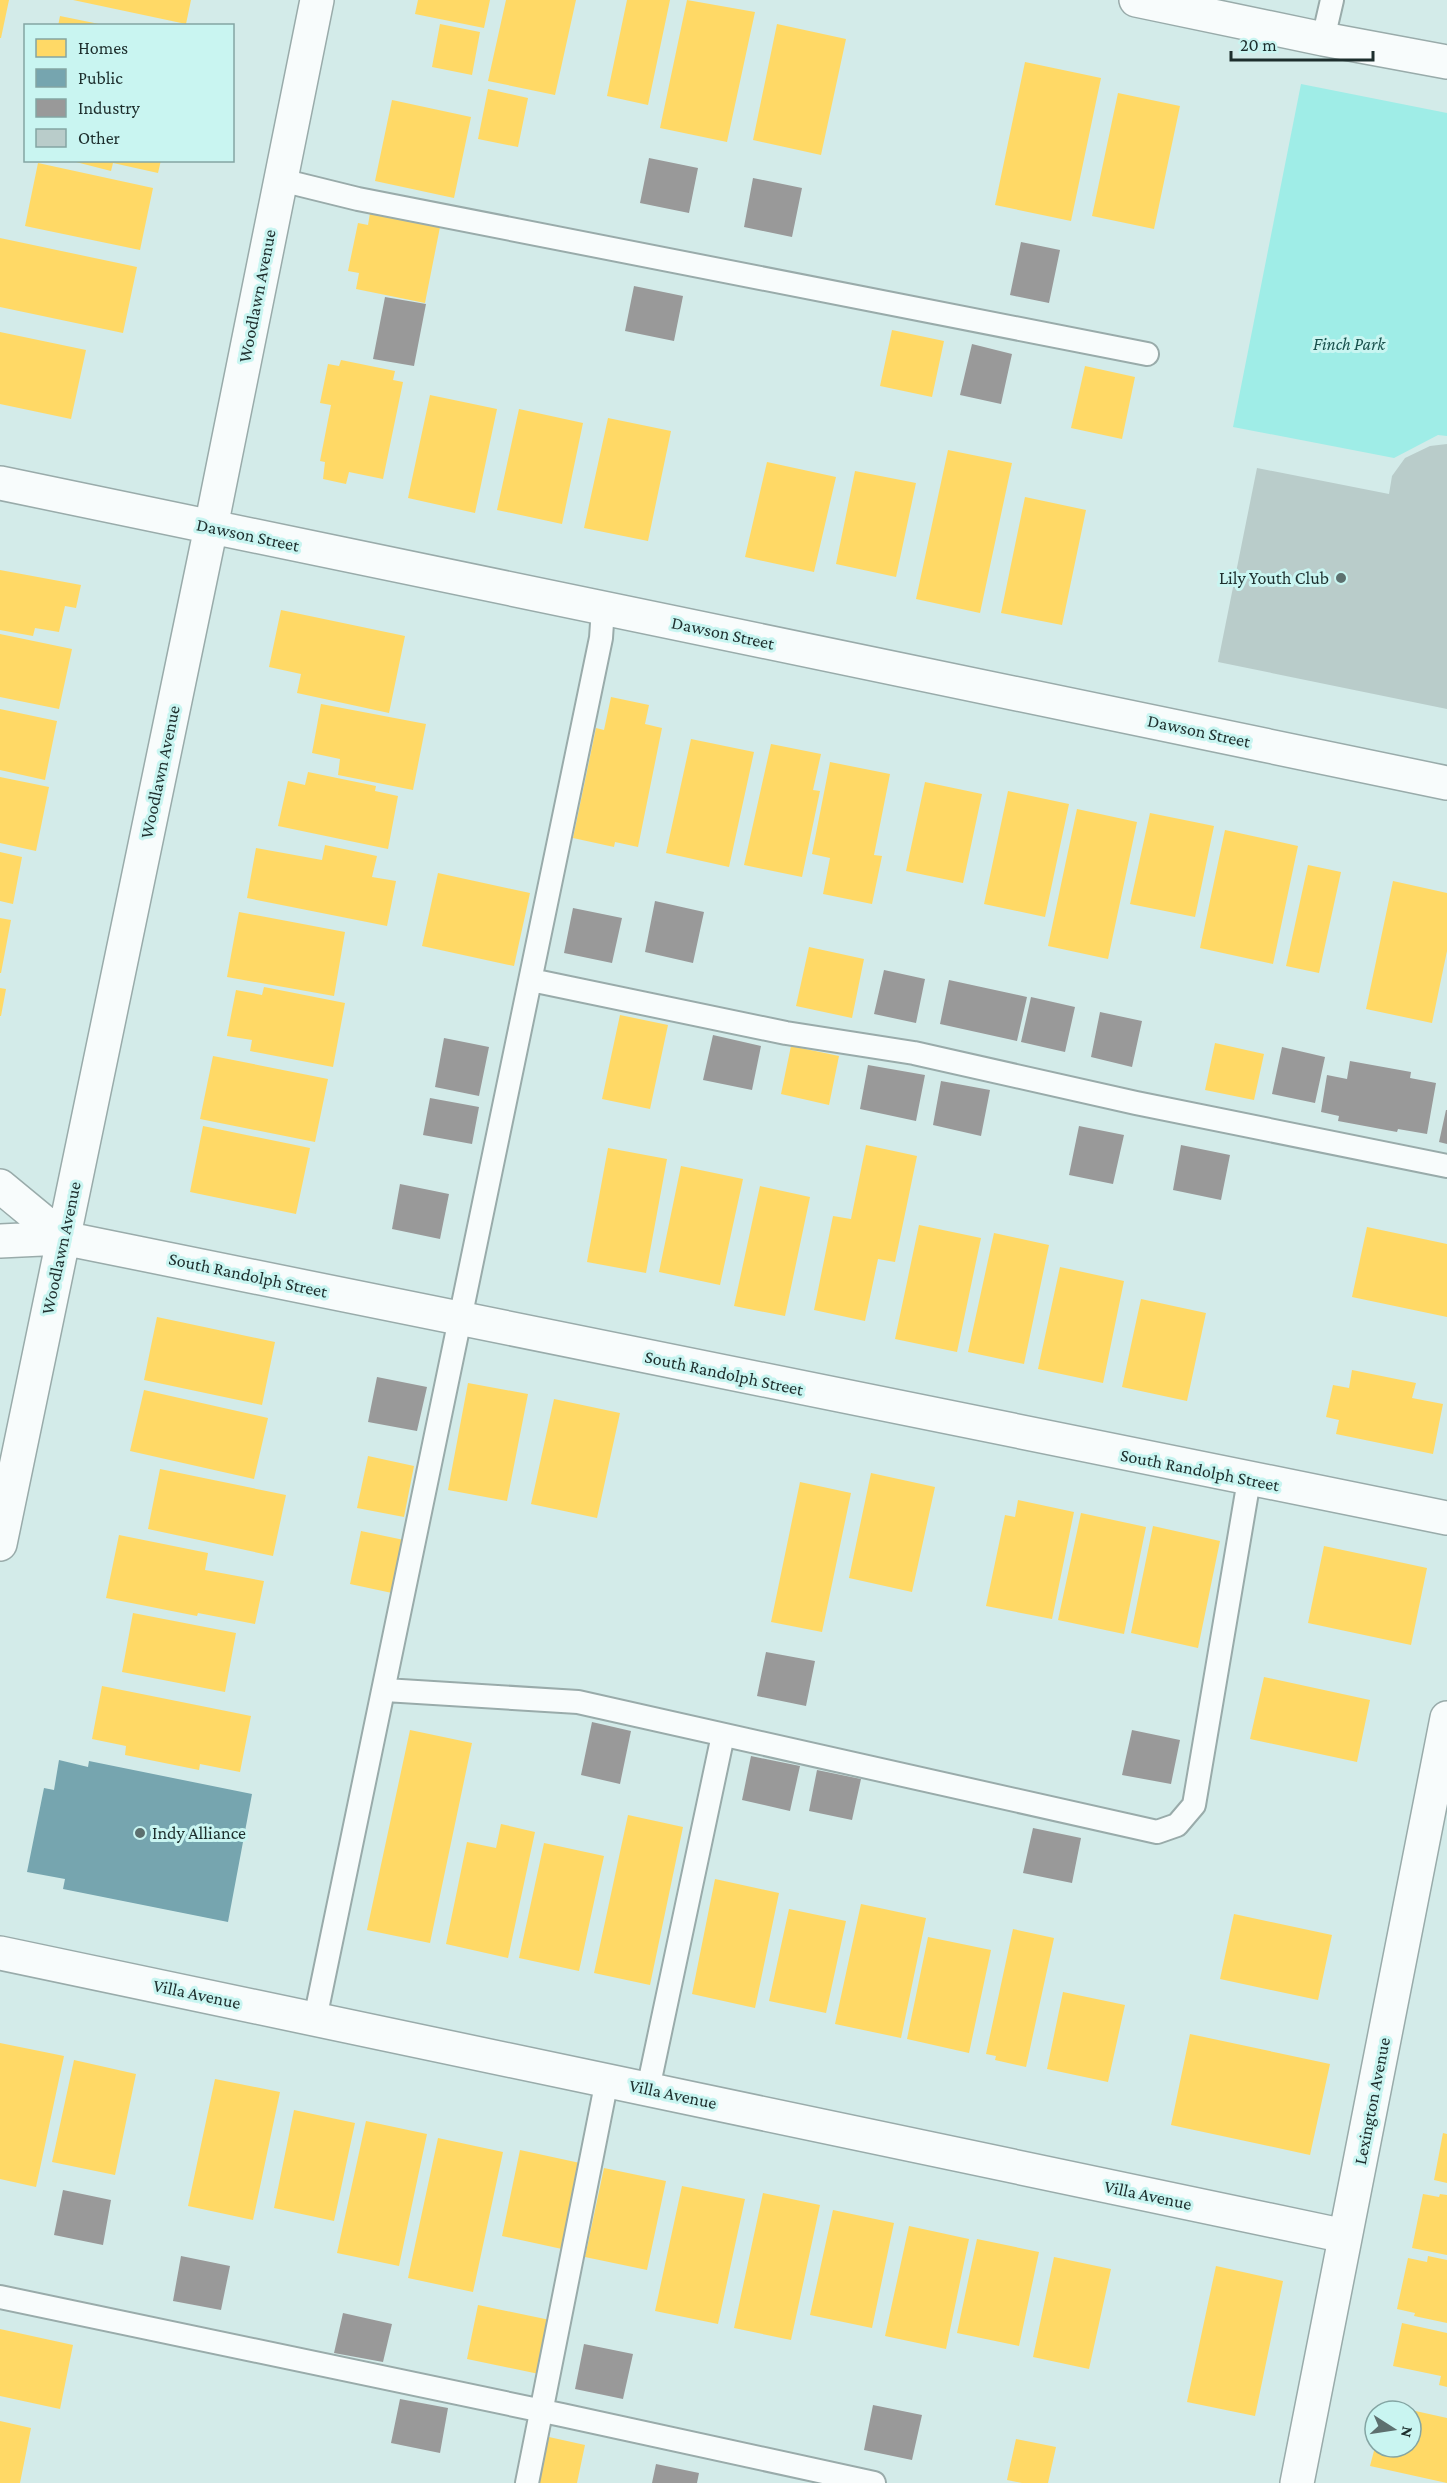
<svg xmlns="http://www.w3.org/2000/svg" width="1447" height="2483" viewBox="0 0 1447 2483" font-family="'Crimson Pro',serif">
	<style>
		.green { fill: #9fede7 }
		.homes { fill: #ffd966 }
		.public { fill: #76a5af }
		.industry { fill: #999 }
		.building { fill: #b9ccca }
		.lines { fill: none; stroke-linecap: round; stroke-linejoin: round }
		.service-casing { stroke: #99abaa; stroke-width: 26 }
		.minor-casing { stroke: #99abaa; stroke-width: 36 }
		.tertiary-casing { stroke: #99abaa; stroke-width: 36 }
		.service { stroke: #f8fcfc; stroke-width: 22 }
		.minor { stroke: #f8fcfc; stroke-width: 33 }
		.tertiary { stroke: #f8fcfc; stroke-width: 33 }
		.poi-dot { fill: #5d706f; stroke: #c9f5f1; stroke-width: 2 }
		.labels { text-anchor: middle; stroke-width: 6; stroke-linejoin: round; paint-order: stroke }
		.street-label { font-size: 18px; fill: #1d2e2d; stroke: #c9f5f1 }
		.park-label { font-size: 18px; font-style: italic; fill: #19514d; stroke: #c9f5f1 }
		.poi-label { font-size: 18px; fill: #1d2e2d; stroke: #c9f5f1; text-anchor: end }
	</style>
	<rect width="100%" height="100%" fill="#d3ebe9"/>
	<path class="green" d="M 1301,84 L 1447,113 L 1447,436 L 1438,435 L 1394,458 L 1233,427 Z"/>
	<path class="homes" d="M 0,0 L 9,0 L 1,38 L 0,38 Z
		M 73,0 L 191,0 L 186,24 Z
		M 418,0 L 490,0 L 484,28 L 415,14 Z
		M 506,0 L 576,0 L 555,95 L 488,81 Z
		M 627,0 L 670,0 L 648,105 L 607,96 Z
		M 687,0 L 755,12 L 727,142 L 660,128 Z
		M 60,16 L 99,24 L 98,26 L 58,26 Z
		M 440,24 L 480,32 L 472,75 L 432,67 Z
		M 777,24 L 846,39 L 821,155 L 753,140 Z
		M 1025,62 L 1101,78 L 1071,221 L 995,205 Z
		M 488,89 L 528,98 L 518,147 L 478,139 Z
		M 1118,93 L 1180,106 L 1154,229 L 1092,216 Z
		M 392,100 L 471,117 L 454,198 L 375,181 Z
		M 68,160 L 161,160 L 158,173 L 113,163 L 111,171 Z
		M 38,163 L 153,188 L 140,250 L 25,226 Z
		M 370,213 L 440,227 L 425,303 L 356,289 L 359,273 L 348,271 L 358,223 L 368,225 Z
		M 0,238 L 137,267 L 123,333 L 0,307 Z
		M 892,330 L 944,341 L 932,397 L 880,386 Z
		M 0,332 L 86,350 L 71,419 L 0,404 Z
		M 341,360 L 395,371 L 393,380 L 403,382 L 383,479 L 349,472 L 346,484 L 323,479 L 325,462 L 320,461 L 331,405 L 320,403 L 328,364 L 339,366 Z
		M 1085,366 L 1135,377 L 1122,439 L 1071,428 Z
		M 430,395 L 497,409 L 475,513 L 408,498 Z
		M 519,409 L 583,423 L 562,524 L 497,510 Z
		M 608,418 L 671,431 L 648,541 L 584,528 Z
		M 948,450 L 1012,463 L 980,613 L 916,599 Z
		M 767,462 L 836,477 L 814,572 L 745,557 Z
		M 855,471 L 916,483 L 896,577 L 836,564 Z
		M 1025,497 L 1086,510 L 1062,625 L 1001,613 Z
		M 0,570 L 81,585 L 76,608 L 65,606 L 59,632 L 35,628 L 33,636 L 0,630 Z
		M 281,610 L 405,636 L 389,713 L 297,693 L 301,674 L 269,667 Z
		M 0,634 L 72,649 L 59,709 L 0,697 Z
		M 611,697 L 649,705 L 645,724 L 662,728 L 638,847 L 615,842 L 614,847 L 573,838 L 596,728 L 604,730 Z
		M 321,704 L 426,724 L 413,790 L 338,775 L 340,759 L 312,753 Z
		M 0,709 L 57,721 L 45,780 L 0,770 Z
		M 691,739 L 754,752 L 729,867 L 666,853 Z
		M 771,744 L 821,754 L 813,790 L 820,791 L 802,877 L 744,865 Z
		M 830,762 L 890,774 L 874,855 L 882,856 L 872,904 L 823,894 L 830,858 L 812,854 Z
		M 308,772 L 376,786 L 375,791 L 398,796 L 388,849 L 278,826 L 288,781 L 305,785 Z
		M 0,777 L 49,787 L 36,851 L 0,843 Z
		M 925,782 L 982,794 L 963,883 L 906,871 Z
		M 1008,791 L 1069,804 L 1045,917 L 984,904 Z
		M 1077,809 L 1137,822 L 1108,959 L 1048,946 Z
		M 1150,813 L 1214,826 L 1195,917 L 1130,904 Z
		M 1225,830 L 1298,846 L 1273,964 L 1200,948 Z
		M 325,845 L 377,856 L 372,877 L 396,881 L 387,926 L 247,898 L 256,848 L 322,860 Z
		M 0,852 L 22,857 L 13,904 L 0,901 Z
		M 1308,865 L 1341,872 L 1319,973 L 1286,966 Z
		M 438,873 L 530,893 L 514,966 L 422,946 Z
		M 1393,881 L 1447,893 L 1447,951 L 1432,1023 L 1366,1009 Z
		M 239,912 L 345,932 L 334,996 L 227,977 Z
		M 0,918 L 11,920 L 1,973 L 0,973 Z
		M 809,947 L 864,959 L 852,1018 L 796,1006 Z
		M 264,987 L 345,1003 L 333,1067 L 250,1051 L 252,1040 L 227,1036 L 236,990 L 262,995 Z
		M 0,988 L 6,989 L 1,1016 L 0,1016 Z
		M 620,1015 L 668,1025 L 650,1109 L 602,1099 Z
		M 1215,1043 L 1264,1054 L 1254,1100 L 1205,1090 Z
		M 791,1046 L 839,1056 L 829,1105 L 781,1094 Z
		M 213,1056 L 328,1079 L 315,1142 L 200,1119 Z
		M 203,1126 L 310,1148 L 296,1214 L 190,1192 Z
		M 866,1145 L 917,1156 L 895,1262 L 878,1259 L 865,1321 L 814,1310 L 833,1216 L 851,1219 Z
		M 608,1148 L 667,1159 L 646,1273 L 587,1262 Z
		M 681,1166 L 743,1179 L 720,1285 L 659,1272 Z
		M 760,1186 L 810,1197 L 785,1316 L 734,1306 Z
		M 919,1225 L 981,1238 L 957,1352 L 895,1339 Z
		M 1367,1227 L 1447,1244 L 1447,1317 L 1352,1297 Z
		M 994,1233 L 1049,1245 L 1024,1364 L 968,1352 Z
		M 1060,1267 L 1124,1281 L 1103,1383 L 1038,1369 Z
		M 1141,1299 L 1206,1313 L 1187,1401 L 1122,1387 Z
		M 157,1317 L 275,1342 L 262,1405 L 144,1380 Z
		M 1352,1370 L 1416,1383 L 1412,1398 L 1443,1404 L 1433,1454 L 1336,1434 L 1339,1420 L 1326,1417 L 1333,1385 L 1349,1388 Z
		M 468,1383 L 528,1394 L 507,1501 L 448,1490 Z
		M 144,1390 L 268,1418 L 254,1479 L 130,1451 Z
		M 554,1399 L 620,1413 L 597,1518 L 531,1504 Z
		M 368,1456 L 414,1466 L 404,1517 L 357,1508 Z
		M 160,1469 L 286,1495 L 273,1556 L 148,1529 Z
		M 871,1473 L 935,1487 L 912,1592 L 849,1578 Z
		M 800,1482 L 851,1493 L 822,1632 L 771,1622 Z
		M 1018,1500 L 1074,1512 L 1052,1619 L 986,1606 L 1005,1515 L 1015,1517 Z
		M 1081,1513 L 1146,1527 L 1124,1634 L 1058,1620 Z
		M 1153,1526 L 1220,1541 L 1198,1648 L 1131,1633 Z
		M 361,1531 L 404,1540 L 392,1593 L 350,1584 Z
		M 119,1535 L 208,1553 L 205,1570 L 264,1581 L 255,1624 L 198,1613 L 197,1616 L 106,1598 Z
		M 1324,1546 L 1427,1568 L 1411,1645 L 1308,1623 Z
		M 133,1613 L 236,1633 L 225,1692 L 122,1672 Z
		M 1264,1677 L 1370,1700 L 1357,1762 L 1250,1739 Z
		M 102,1686 L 251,1716 L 240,1772 L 200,1764 L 199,1770 L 125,1755 L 126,1746 L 92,1739 Z
		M 410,1730 L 472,1743 L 430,1943 L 367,1930 Z
		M 628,1815 L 683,1827 L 650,1985 L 594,1973 Z
		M 501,1824 L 535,1832 L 508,1958 L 446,1944 L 467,1842 L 496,1848 Z
		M 544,1843 L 604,1856 L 579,1971 L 519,1958 Z
		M 715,1879 L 779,1893 L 755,2008 L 692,1994 Z
		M 861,1904 L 926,1918 L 901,2038 L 835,2024 Z
		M 789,1909 L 846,1921 L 826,2013 L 769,2001 Z
		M 1234,1914 L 1332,1935 L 1318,2000 L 1220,1979 Z
		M 1013,1929 L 1054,1938 L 1026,2067 L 995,2060 L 996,2056 L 986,2054 Z
		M 928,1937 L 991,1950 L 969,2053 L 907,2039 Z
		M 1063,1992 L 1125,2005 L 1108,2082 L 1047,2069 Z
		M 1190,2034 L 1330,2064 L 1310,2155 L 1171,2125 Z
		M 0,2043 L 64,2056 L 36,2187 L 0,2179 Z
		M 74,2060 L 136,2074 L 115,2175 L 52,2162 Z
		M 215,2079 L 280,2092 L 253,2220 L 188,2206 Z
		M 294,2110 L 355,2123 L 334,2221 L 274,2208 Z
		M 366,2121 L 427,2134 L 399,2266 L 337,2253 Z
		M 1443,2133 L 1447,2134 L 1447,2183 L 1434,2180 Z
		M 438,2138 L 503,2152 L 473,2292 L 408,2278 Z
		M 520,2150 L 580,2163 L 562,2249 L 502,2236 Z
		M 604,2168 L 666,2181 L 647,2270 L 585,2257 Z
		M 682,2186 L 745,2199 L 718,2324 L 655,2311 Z
		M 763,2193 L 820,2205 L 791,2340 L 734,2328 Z
		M 1423,2194 L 1439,2197 L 1440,2194 L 1447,2195 L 1447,2255 L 1412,2248 Z
		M 833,2210 L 894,2223 L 872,2328 L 810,2315 Z
		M 909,2226 L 969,2239 L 946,2349 L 885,2336 Z
		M 977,2239 L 1039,2252 L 1019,2346 L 957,2333 Z
		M 1428,2256 L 1447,2260 L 1447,2323 L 1414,2316 L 1415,2313 L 1397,2309 L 1408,2258 L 1427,2262 Z
		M 1054,2257 L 1111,2269 L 1089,2369 L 1033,2357 Z
		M 1216,2266 L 1283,2281 L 1255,2416 L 1187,2402 Z
		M 478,2305 L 550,2320 L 539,2374 L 467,2359 Z
		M 1402,2323 L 1447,2333 L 1447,2387 L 1439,2385 L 1441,2376 L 1393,2366 Z
		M 0,2329 L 73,2345 L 60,2409 L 0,2396 Z
		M 1411,2410 L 1447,2418 L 1447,2483 L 1370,2466 L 1375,2447 L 1411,2447 Z
		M 0,2421 L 31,2428 L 20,2483 L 0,2483 Z
		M 549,2437 L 585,2445 L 577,2483 L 539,2483 Z
		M 1016,2439 L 1056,2447 L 1048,2483 L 1022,2483 L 1007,2480 Z"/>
	<path class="public" d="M 59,1760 L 88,1767 L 89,1761 L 252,1794 L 228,1922 L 63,1889 L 65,1879 L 27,1872 L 44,1788 L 54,1790 Z"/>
	<path class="industry" d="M 649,158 L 698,168 L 689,213 L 640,203 Z
		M 753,178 L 802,188 L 792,237 L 744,227 Z
		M 1021,242 L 1060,250 L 1049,303 L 1010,295 Z
		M 634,286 L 683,296 L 674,341 L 625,331 Z
		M 385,297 L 426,304 L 414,366 L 373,359 Z
		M 972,344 L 1012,354 L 1001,404 L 960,395 Z
		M 655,901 L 704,912 L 693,963 L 645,952 Z
		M 573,908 L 622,918 L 612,963 L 564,953 Z
		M 884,970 L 925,979 L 916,1023 L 874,1014 Z
		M 949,980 L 1027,997 L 1017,1041 L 940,1024 Z
		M 1031,997 L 1075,1007 L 1065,1052 L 1021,1042 Z
		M 1100,1012 L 1142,1021 L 1132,1067 L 1091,1057 Z
		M 713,1035 L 761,1046 L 752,1090 L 703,1080 Z
		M 444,1038 L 489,1047 L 479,1096 L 435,1087 Z
		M 1282,1047 L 1325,1057 L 1315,1103 L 1272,1094 Z
		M 1350,1061 L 1411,1072 L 1410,1078 L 1436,1083 L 1427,1134 L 1398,1129 L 1397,1132 L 1338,1121 L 1339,1116 L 1321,1112 L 1327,1075 L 1347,1079 Z
		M 868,1065 L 925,1075 L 916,1121 L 860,1109 Z
		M 941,1081 L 990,1090 L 981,1136 L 933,1125 Z
		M 430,1098 L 479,1107 L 472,1144 L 423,1135 Z
		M 1446,1110 L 1447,1110 L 1447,1144 L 1439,1142 Z
		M 1079,1126 L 1124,1135 L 1113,1184 L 1069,1175 Z
		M 1181,1145 L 1230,1155 L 1221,1200 L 1173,1190 Z
		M 400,1184 L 449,1194 L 440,1239 L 392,1229 Z
		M 377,1377 L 427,1387 L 417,1431 L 368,1422 Z
		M 766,1652 L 815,1661 L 806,1706 L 757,1696 Z
		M 592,1722 L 631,1731 L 620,1784 L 581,1775 Z
		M 1132,1730 L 1180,1740 L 1171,1784 L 1122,1775 Z
		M 751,1756 L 800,1766 L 790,1811 L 742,1800 Z
		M 817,1770 L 861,1779 L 852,1820 L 809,1811 Z
		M 1033,1828 L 1081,1838 L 1072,1883 L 1023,1873 Z
		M 63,2190 L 111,2200 L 103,2245 L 54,2235 Z
		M 181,2256 L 230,2266 L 221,2310 L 173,2301 Z
		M 343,2313 L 392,2324 L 383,2362 L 334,2353 Z
		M 584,2344 L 633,2354 L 623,2399 L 575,2389 Z
		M 400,2399 L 448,2408 L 440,2453 L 391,2443 Z
		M 873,2405 L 922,2415 L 912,2460 L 864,2450 Z
		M 656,2464 L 699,2473 L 697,2483 L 652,2483 Z"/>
	<path class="building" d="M 1447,444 L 1447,709 L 1218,662 L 1257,468 L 1389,494 L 1392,476 L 1405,458 L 1430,446 Z"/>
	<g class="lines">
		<g class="service-casing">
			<path id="service" d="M 1323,39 L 1332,0
				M 281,180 L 358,199 L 1147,354
				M 531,980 L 786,1033 L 914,1053 L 1136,1103 L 1447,1166
				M 385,1690 L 578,1702 L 1157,1832 L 1177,1825 L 1194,1805 L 1249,1480
				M 315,2019 L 601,638 L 603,608
				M 648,2089 L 723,1735
				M 0,2297 L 562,2415 L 874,2483
				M 527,2483 L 607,2080"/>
		</g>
		<g class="minor-casing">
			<path id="minor" d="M 0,483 L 1447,783
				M 0,1186 L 63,1238
				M 0,1241 L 63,1238 L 1447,1518
				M 0,1544 L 211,527 L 317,0
				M 0,1953 L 1345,2236
				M 1297,2483 L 1447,1718"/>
		</g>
		<g class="tertiary-casing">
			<path id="tertiary" d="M 1136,0 L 1323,39 L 1447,62"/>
		</g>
		<use href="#service" class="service"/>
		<use href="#minor" class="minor"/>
		<use href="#tertiary" class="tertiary"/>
	</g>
	<g class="poi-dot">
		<circle cx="1341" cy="578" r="6"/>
		<circle cx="140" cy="1833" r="6"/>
	</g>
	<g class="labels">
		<g class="street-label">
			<text transform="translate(257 296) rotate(-79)" y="6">Woodlawn Avenue</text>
			<text transform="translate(248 535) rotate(12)" y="6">Dawson Street</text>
			<text transform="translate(723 633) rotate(12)" y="6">Dawson Street</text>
			<text transform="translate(1199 731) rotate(12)" y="6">Dawson Street</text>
			<text transform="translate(160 772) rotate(-78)" y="6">Woodlawn Avenue</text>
			<text transform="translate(61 1248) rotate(-78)" y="6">Woodlawn Avenue</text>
			<text transform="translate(248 1275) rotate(12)" y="6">South Randolph Street</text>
			<text transform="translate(724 1373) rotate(12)" y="6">South Randolph Street</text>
			<text transform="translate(1200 1470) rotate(11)" y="6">South Randolph Street</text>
			<text transform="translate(197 1994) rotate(12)" y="6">Villa Avenue</text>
			<text transform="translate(673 2094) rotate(12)" y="6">Villa Avenue</text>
			<text transform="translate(1372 2101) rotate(-79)" y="6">Lexington Avenue</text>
			<text transform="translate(1148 2195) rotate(12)" y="6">Villa Avenue</text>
		</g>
		<g class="park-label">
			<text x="1349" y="350">Finch Park</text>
		</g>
		<g class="poi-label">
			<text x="1329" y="584">Lily Youth Club</text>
			<text x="152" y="1839" text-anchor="start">Indy Alliance</text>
		</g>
	</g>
	<rect x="24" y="24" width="210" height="138" fill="#c9f5f1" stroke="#84a5a3" stroke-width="1.5"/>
	<rect x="36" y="39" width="30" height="18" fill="#ffd966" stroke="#84a5a3" stroke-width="1.5"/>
	<text x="78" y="54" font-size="18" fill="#1d2e2d">Homes</text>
	<rect x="36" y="69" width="30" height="18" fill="#76a5af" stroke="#84a5a3" stroke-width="1.5"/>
	<text x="78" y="84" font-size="18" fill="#1d2e2d">Public</text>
	<rect x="36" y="99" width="30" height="18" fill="#999999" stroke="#84a5a3" stroke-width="1.5"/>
	<text x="78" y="114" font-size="18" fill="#1d2e2d">Industry</text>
	<rect x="36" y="129" width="30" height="18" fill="#b9ccca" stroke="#84a5a3" stroke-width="1.5"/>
	<text x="78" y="144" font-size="18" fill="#1d2e2d">Other</text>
	<g transform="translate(1393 2429) rotate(102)"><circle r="28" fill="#c9f5f1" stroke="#84a5a3" stroke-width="1.5"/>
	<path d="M0-4.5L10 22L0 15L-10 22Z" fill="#5d706f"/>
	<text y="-9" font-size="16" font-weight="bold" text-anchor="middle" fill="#1d2e2d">N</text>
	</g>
	<path d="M1231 51v9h142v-9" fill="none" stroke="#1d2e2d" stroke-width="3"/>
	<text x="1240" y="51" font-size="18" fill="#1d2e2d" stroke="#c9f5f1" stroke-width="4.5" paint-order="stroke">20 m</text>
</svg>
